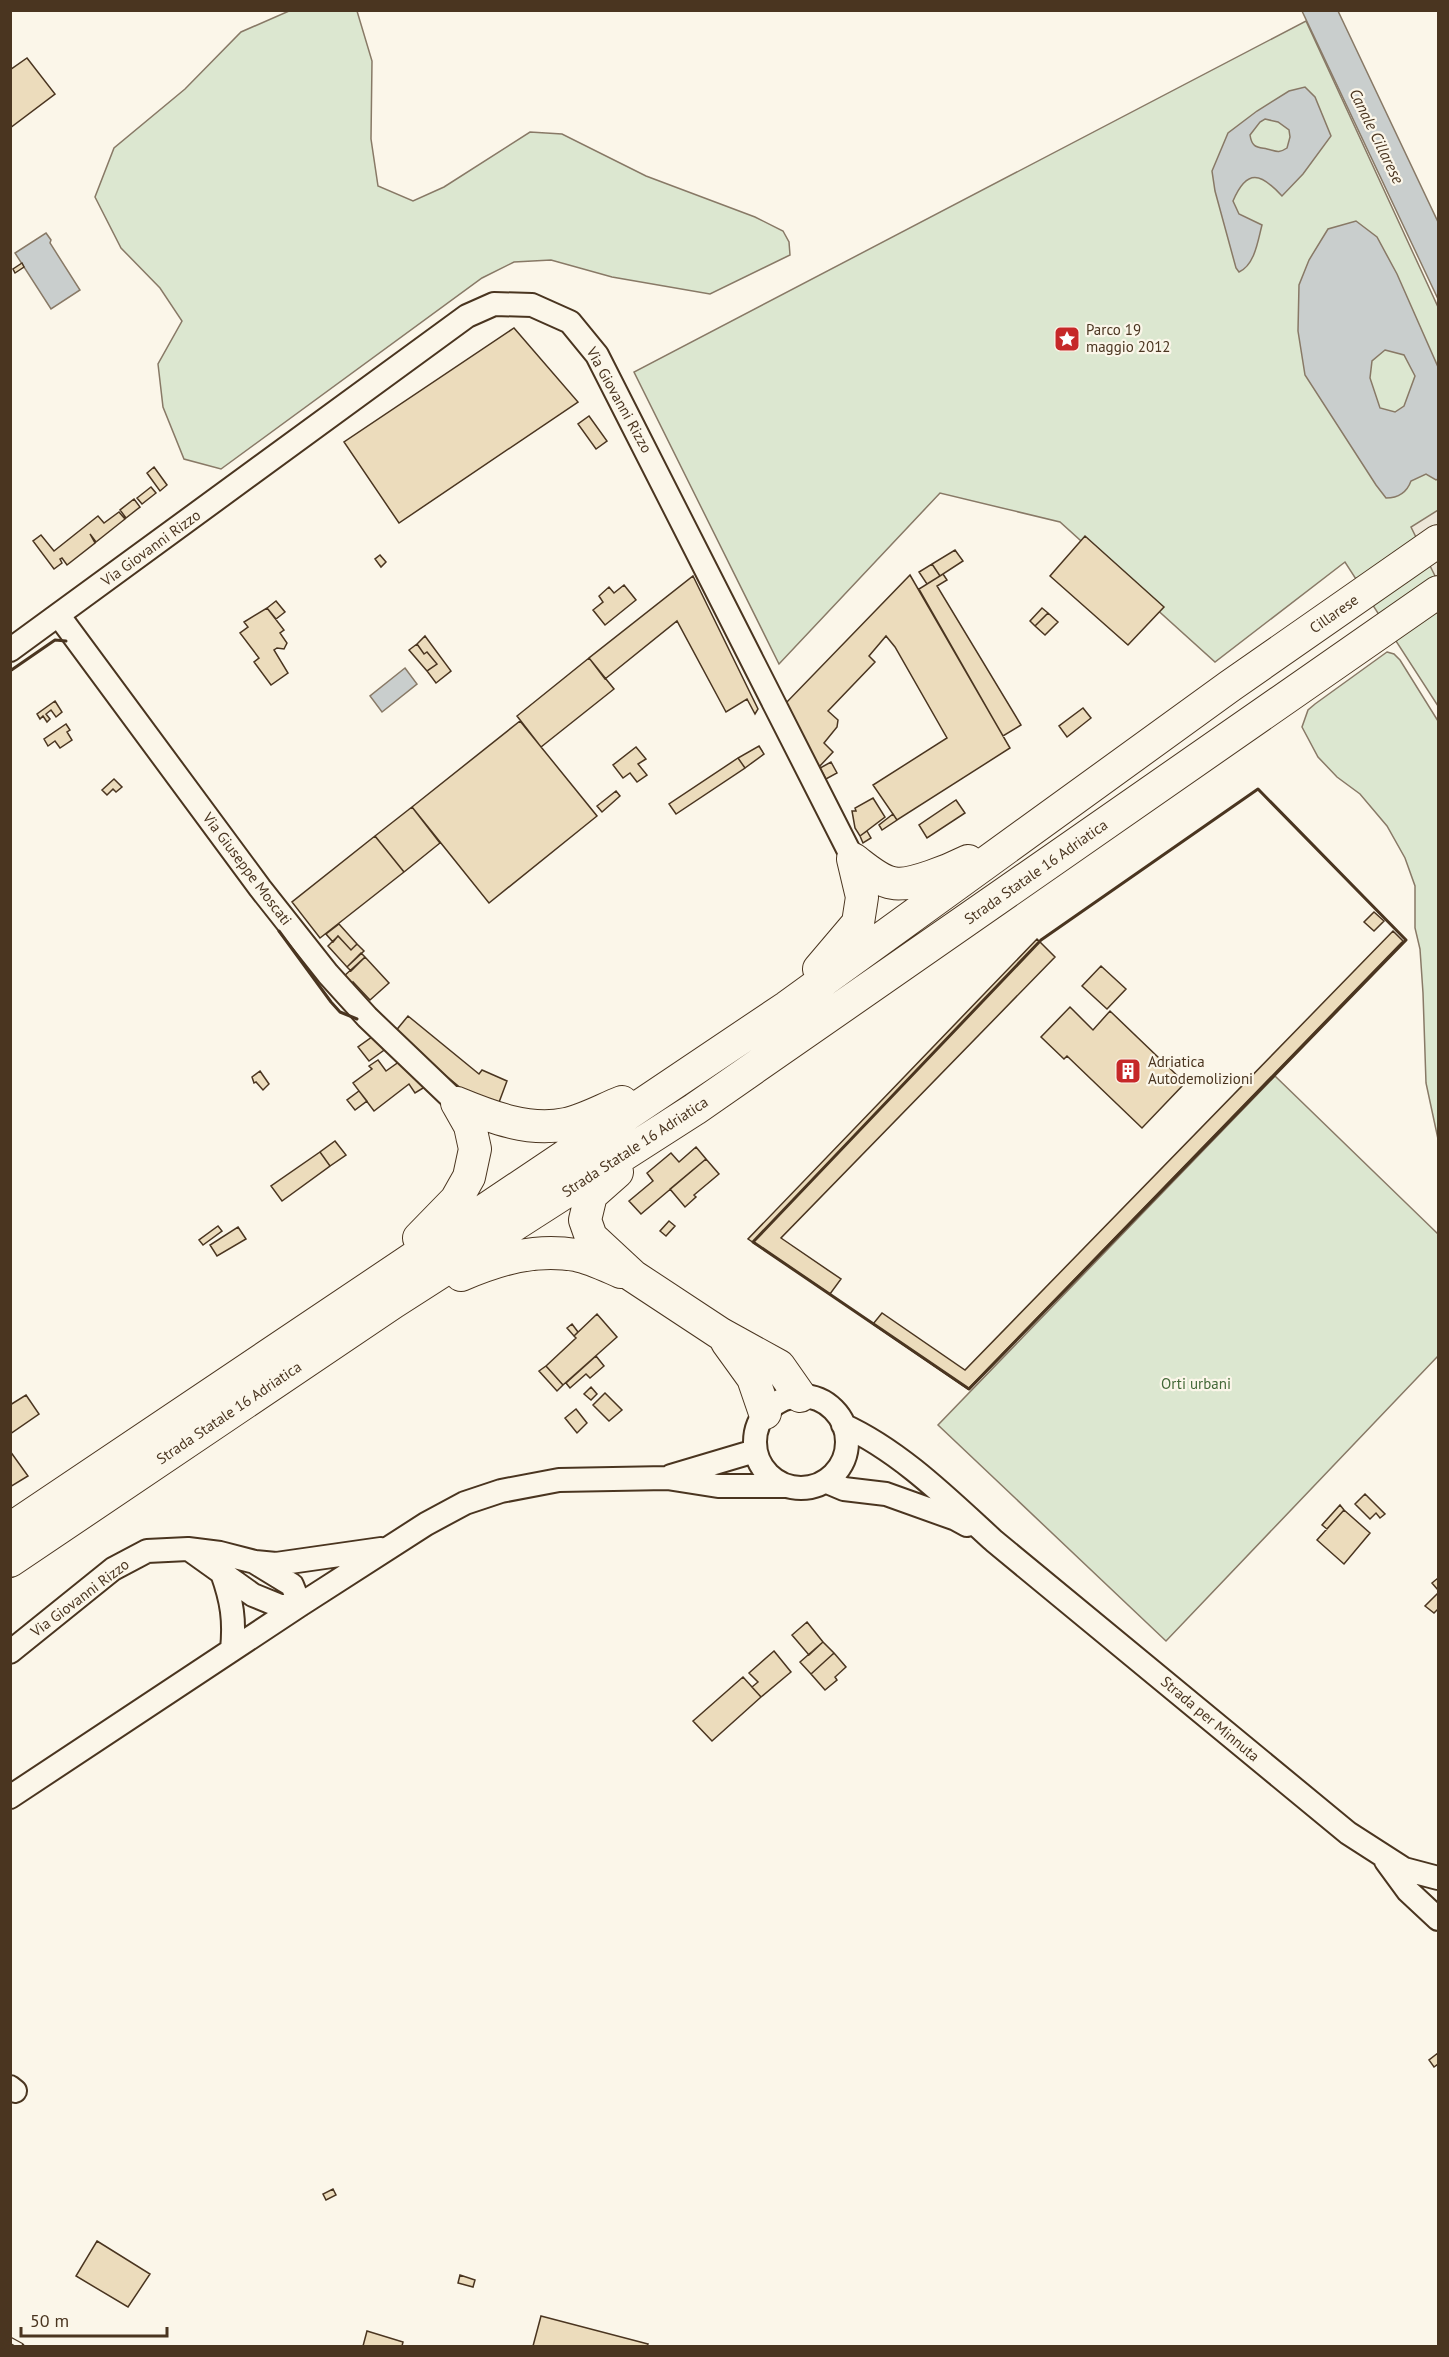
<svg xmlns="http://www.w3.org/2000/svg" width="1449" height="2357" viewBox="0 0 1449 2357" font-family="'PT Sans',sans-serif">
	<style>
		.green { fill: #dce7d0; stroke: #887966; stroke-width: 1.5 }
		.parking { fill: #ede7d9; stroke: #887966; stroke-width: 1.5 }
		.water { fill: #c9cecd; stroke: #887966; stroke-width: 1.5; fill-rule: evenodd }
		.building { fill: #ecdcbc; stroke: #4a3520; stroke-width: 1.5 }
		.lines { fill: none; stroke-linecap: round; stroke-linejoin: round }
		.minor-casing { stroke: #4a3520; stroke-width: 26 }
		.highway-casing { stroke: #4a3520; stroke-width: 34 }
		.minor { stroke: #fbf6e9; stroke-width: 22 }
		.highway { stroke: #fbf6e9; stroke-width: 32 }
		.rail-casing { stroke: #4a3520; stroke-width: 7 }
		.rail { stroke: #fbf6e9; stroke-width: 4.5; stroke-dasharray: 14; stroke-linecap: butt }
		.wall { stroke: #4a3520; stroke-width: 3 }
		.labels { text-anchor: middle; stroke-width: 4.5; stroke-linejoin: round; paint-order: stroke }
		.poi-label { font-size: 15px; fill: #4a3520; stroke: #fbf6e9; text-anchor: start }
		.street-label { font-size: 15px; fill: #4a3520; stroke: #fbf6e9 }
		.park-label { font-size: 15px; fill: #436837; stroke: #fbf6e9 }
		.water-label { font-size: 16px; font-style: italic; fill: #4a3520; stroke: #fbf6e9 }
	</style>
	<rect width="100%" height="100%" fill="#fbf6e9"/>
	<path class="green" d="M 289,11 L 357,11 L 372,61 L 371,139 L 378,186 L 413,201 L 444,187 L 530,132 L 562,134 L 646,176 L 755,217 L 783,231 L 789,242 L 790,255 L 710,294 L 612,277 L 551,260 L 514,262 L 482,278 L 221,469 L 184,459 L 163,407 L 158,364 L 182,321 L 160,288 L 121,248 L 95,197 L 114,148 L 185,89 L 241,32 Z
		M 1306,21 L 1438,307 L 1438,706 L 1345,562 L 1215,662 L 1060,522 L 940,493 L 779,664 L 634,372 Z
		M 1387,652 L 1394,654 L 1400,660 L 1438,721 L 1438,1139 L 1426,1083 L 1423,993 L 1420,949 L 1415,928 L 1415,886 L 1405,858 L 1387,826 L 1360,794 L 1337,777 L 1318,757 L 1302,727 L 1308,710 L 1315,704 Z
		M 1275,1076 L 1438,1234 L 1438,1356 L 1166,1641 L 938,1425 Z"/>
	<path class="parking" d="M 1438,510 L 1438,582 L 1411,527 Z"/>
	<path class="water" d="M 1302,11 L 1338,11 L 1438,222 L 1438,299 Z
		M 1305,87 L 1315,97 L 1331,136 L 1303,174 L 1282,196 C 1261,173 1247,168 1233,201 L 1239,214 L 1262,225 C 1258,240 1255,265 1239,272 L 1236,268 L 1215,191 L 1212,171 L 1228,133 L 1257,111 L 1289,91 ZM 1265,119 L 1278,122 L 1289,130 L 1290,137 L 1287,148 C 1278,154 1276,151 1267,149 C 1257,147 1252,148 1250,135 L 1260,122 Z
		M 1356,221 L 1377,237 L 1397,274 L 1438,367 L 1438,479 L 1436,480 L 1426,474 L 1411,481 C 1407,492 1398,498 1386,498 L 1376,485 L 1305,375 L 1298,331 L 1299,285 L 1309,260 L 1328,229 ZM 1385,350 L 1404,355 L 1415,376 L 1404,406 L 1395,412 L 1380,408 L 1370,378 L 1372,361 Z
		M 46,233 L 51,240 L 50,243 L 80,290 L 51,309 L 15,253 Z
		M 405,668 L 417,684 L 382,712 L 370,696 Z"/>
	<path class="building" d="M 27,58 L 55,94 L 10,128 L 10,70 Z
		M 22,263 L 24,267 L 15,273 L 13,269 Z
		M 514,328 L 578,402 L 399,523 L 344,442 Z
		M 589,416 L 607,441 L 596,449 L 578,424 Z
		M 154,467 L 167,485 L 160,491 L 147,473 Z
		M 151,487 L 156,493 L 142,504 L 137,498 Z
		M 134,499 L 140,507 L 126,518 L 120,510 Z
		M 119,512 L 125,519 L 96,542 L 90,534 L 95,543 L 67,565 L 62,558 L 60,559 L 62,563 L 54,569 L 33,541 L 41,535 L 54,551 L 98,516 L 104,523 Z
		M 1085,536 L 1164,607 L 1128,645 L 1050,576 Z
		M 955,550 L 963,561 L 940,576 L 932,564 Z
		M 380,555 L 386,562 L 381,567 L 375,559 Z
		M 932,564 L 940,576 L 927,584 L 919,572 Z
		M 943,574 L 947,580 L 937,586 L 1021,725 L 1003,736 L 919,589 Z
		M 910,575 L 1010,748 L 897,820 L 873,785 L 947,738 L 895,647 L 886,636 L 869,656 L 875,662 L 828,711 L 838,720 L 837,727 L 824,743 L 833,752 L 819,767 L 783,706 Z
		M 693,576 L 758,709 L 755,714 L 747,699 L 726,712 L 677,621 L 605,679 L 589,658 Z
		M 624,585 L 636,600 L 605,625 L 593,610 L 603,602 L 599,596 L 609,587 L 614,593 Z
		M 276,601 L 285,612 L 276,619 L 267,608 Z
		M 267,608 L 284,630 L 280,633 L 287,643 L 284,649 L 277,648 L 274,650 L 288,673 L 271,685 L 254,662 L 259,658 L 240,633 L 248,627 L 244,622 Z
		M 1042,608 L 1048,613 L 1035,626 L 1030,621 Z
		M 1048,613 L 1058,622 L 1045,635 L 1035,626 Z
		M 425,636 L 451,671 L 436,683 L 427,671 L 437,664 L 427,652 L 424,654 L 417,644 Z
		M 417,644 L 424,654 L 427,652 L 437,664 L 427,671 L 409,650 Z
		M 589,658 L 614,689 L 541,747 L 517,716 Z
		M 55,701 L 62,712 L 56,717 L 51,710 L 46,714 L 50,719 L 47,722 L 43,716 L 40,719 L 37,714 Z
		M 1083,708 L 1091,718 L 1067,737 L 1059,726 Z
		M 520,721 L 597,816 L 489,903 L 412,807 Z
		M 66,724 L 70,730 L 67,732 L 72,740 L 60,748 L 55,741 L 48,746 L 44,739 Z
		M 759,746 L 764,754 L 745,768 L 738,758 Z
		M 636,747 L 646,759 L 638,764 L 647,775 L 637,782 L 630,773 L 623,778 L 613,765 Z
		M 738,758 L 745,768 L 676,814 L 669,804 Z
		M 831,762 L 837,773 L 826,779 L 820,768 Z
		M 114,779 L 122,787 L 116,792 L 113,789 L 107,795 L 102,790 Z
		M 616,791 L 620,796 L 602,812 L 597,806 Z
		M 873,798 L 885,817 L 860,836 L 855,828 L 852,811 L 856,811 L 855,808 Z
		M 956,800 L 965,813 L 927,838 L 919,825 Z
		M 412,807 L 440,843 L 404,872 L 375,836 Z
		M 893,814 L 897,820 L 882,830 L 879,825 Z
		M 867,831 L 871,838 L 863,843 L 860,836 Z
		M 375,836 L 404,872 L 320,938 L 292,902 Z
		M 1374,912 L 1384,921 L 1374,931 L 1364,922 Z
		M 339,924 L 357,944 L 351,950 L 338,936 L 333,942 L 326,934 Z
		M 1393,931 L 1403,941 L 968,1389 L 873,1324 L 882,1313 L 965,1370 Z
		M 338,936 L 351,950 L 357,944 L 364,951 L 347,967 L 328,946 Z
		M 1037,939 L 1055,957 L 781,1238 L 841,1279 L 830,1294 L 748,1239 Z
		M 361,953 L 365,957 L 351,971 L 347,967 Z
		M 365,957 L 389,983 L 370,1000 L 353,982 L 350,986 L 343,977 Z
		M 1101,966 L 1126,989 L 1107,1009 L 1082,986 Z
		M 1070,1007 L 1093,1030 L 1110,1011 L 1185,1083 L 1142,1128 L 1067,1056 L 1064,1059 L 1041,1037 Z
		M 408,1016 L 479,1074 L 482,1070 L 507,1081 L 498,1105 L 468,1094 L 394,1033 Z
		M 372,1037 L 387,1048 L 369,1061 L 358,1047 Z
		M 403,1059 L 428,1085 L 415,1093 L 409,1084 L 374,1111 L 353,1083 L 372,1069 L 369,1066 L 378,1060 L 386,1071 Z
		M 260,1071 L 269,1084 L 263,1090 L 256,1082 L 254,1083 L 252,1077 Z
		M 359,1091 L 367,1101 L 355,1110 L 347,1100 Z
		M 335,1141 L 346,1155 L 330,1166 L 320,1152 Z
		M 696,1147 L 706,1159 L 641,1214 L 629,1201 L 653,1181 L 647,1173 L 671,1153 L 679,1162 Z
		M 320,1152 L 330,1166 L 282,1201 L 271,1186 Z
		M 706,1159 L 719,1174 L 694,1195 L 696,1197 L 685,1207 L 670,1189 Z
		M 669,1221 L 675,1226 L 666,1236 L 660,1231 Z
		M 218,1226 L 222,1231 L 203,1245 L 199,1240 Z
		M 238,1227 L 246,1239 L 217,1256 L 210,1245 Z
		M 597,1314 L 617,1337 L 563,1385 L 546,1366 L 576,1338 L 574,1336 Z
		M 572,1324 L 578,1332 L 574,1336 L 567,1328 Z
		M 596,1356 L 604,1366 L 590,1378 L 586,1374 L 570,1388 L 566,1383 Z
		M 546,1366 L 563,1385 L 557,1391 L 539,1371 Z
		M 591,1387 L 597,1394 L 591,1400 L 584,1394 Z
		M 605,1393 L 622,1410 L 609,1421 L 593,1405 Z
		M 26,1395 L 39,1414 L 10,1434 L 10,1405 Z
		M 576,1409 L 587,1423 L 577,1433 L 565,1418 Z
		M 10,1451 L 28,1476 L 10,1487 Z
		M 1365,1494 L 1385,1514 L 1380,1518 L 1376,1513 L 1370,1519 L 1355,1504 Z
		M 1340,1505 L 1344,1510 L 1327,1529 L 1322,1525 Z
		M 1344,1510 L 1370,1533 L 1344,1564 L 1317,1540 Z
		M 1438,1578 L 1438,1590 L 1432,1583 Z
		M 1438,1593 L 1438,1609 L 1434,1613 L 1425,1606 Z
		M 807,1622 L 823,1642 L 809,1655 L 792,1635 Z
		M 823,1642 L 834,1653 L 811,1674 L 800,1662 Z
		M 774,1651 L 791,1672 L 761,1697 L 752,1687 L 758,1682 L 749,1673 Z
		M 834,1653 L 846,1667 L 835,1677 L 837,1680 L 825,1690 L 811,1674 Z
		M 743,1677 L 761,1697 L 712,1741 L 693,1721 Z
		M 1438,2053 L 1438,2064 L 1434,2067 L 1429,2060 Z
		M 333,2189 L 336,2195 L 326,2200 L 323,2194 Z
		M 97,2241 L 150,2274 L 128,2307 L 76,2276 Z
		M 460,2275 L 475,2280 L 473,2287 L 458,2283 Z
		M 541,2316 L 648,2344 L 647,2346 L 533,2346 Z
		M 367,2331 L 403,2342 L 402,2346 L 363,2346 Z"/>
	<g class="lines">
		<g class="minor-casing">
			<path id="minor" d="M 59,616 L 260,888 L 328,974 L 367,1017 L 457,1103
				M 10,650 L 467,316 L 494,304 L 532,305 L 570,322 L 597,355 L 853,859
				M755 1442a46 46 0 1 1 92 0a46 46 0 1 1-92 0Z
				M 843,1425 C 900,1451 948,1499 994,1541 L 1348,1833 L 1404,1869 L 1438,1878
				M 671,1476 L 755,1451
				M 825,1481 L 844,1489 L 886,1494 L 956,1519 L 967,1525
				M 190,1550 L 253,1595 L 280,1606 L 300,1605
				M 256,1563 L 292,1585 L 300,1605
				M 222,1573 C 232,1601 235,1620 232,1650
				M 10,1652 L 113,1569 L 147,1551 L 188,1549 L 220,1553 L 255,1562 L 276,1564 L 381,1549
				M 10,1797 L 300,1605 L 426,1524 L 465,1503 L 501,1491 L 559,1480 L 667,1478 L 718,1486 L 788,1486
				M 1386,1861 L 1408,1891 L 1438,1919
				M 10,2087 L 15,2091"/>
		</g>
		<g class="highway-casing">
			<path id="highway" d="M 853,859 C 864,867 879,881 893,883 C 910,887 952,869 968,861
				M 819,969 L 858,923 L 862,897 L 853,859
				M 457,1103 C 491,1117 529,1132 566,1124 C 585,1120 604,1109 622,1102
				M 617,1172 L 591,1195 L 585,1220 L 591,1237 L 633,1276 L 721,1334 L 779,1366 L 800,1396
				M 419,1238 L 456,1200 L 469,1177 L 475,1149 L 470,1126 L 457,1103
				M 461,1275 C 499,1259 535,1248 576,1255 C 591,1258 607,1266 621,1272
				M 727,1342 L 753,1378 L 765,1413
				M 10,1529 L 787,1007 L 1230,686 L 1438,541
				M 10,1561 L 394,1302 L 695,1109 L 1438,592"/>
		</g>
		<use href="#minor" class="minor"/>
		<use href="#highway" class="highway"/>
		<g class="rail-casing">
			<path id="rail" d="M 10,2340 L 21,2346"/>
		</g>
		<use href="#rail" class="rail"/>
		<path class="wall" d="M 10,671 L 55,640 L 66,641
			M 1258,789 L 1406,940 L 969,1389 L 753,1242 L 1041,940 Z
			M 279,931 L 331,1002 L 340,1012 L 357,1019"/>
	</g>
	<defs>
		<g id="sight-square" transform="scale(1.35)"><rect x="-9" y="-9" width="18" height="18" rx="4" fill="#c62828" stroke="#fbf6e9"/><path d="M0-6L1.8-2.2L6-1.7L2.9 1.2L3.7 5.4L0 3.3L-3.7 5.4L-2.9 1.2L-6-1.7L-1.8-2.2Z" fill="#fff"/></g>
		<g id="building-square" transform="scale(1.35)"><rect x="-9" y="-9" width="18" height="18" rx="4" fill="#c62828" stroke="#fbf6e9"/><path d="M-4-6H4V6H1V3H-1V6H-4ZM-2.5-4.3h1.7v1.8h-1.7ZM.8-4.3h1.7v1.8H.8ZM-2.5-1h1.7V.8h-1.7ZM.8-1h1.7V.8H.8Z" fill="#fff"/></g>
	</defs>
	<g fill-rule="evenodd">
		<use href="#sight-square" x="1067" y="339"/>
		<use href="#building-square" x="1128" y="1071"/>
	</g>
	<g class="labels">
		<g class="poi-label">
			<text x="1086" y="335">Parco 19<tspan x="1086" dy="17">maggio 2012</tspan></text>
			<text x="1148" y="1067">Adriatica<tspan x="1148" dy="17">Autodemolizioni</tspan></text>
		</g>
		<g class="street-label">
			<text transform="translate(619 400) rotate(61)" y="5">Via Giovanni Rizzo</text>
			<text transform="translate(151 548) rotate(-36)" y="5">Via Giovanni Rizzo</text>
			<text transform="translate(1334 614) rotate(-35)" y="5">Cillarese</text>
			<text transform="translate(247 869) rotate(53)" y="5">Via Giuseppe Moscati</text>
			<text transform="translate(1036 872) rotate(-35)" y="5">Strada Statale 16 Adriatica</text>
			<text transform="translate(635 1147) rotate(-33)" y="5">Strada Statale 16 Adriatica</text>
			<text transform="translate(229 1413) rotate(-34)" y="5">Strada Statale 16 Adriatica</text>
			<text transform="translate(80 1598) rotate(-37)" y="5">Via Giovanni Rizzo</text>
			<text transform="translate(1210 1719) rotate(40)" y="5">Strada per Minnuta</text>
		</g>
		<g class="park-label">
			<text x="1196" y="1389">Orti urbani</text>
		</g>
		<g class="water-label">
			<text transform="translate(1377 136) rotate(64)" y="6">Canale Cillarese</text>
		</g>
	</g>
	<rect width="1449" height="2357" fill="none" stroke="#4a3520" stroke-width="24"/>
	<path d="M21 2327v9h146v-9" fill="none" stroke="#4a3520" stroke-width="3"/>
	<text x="30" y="2327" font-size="18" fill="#4a3520" stroke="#fbf6e9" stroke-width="4.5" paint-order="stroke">50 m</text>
</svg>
